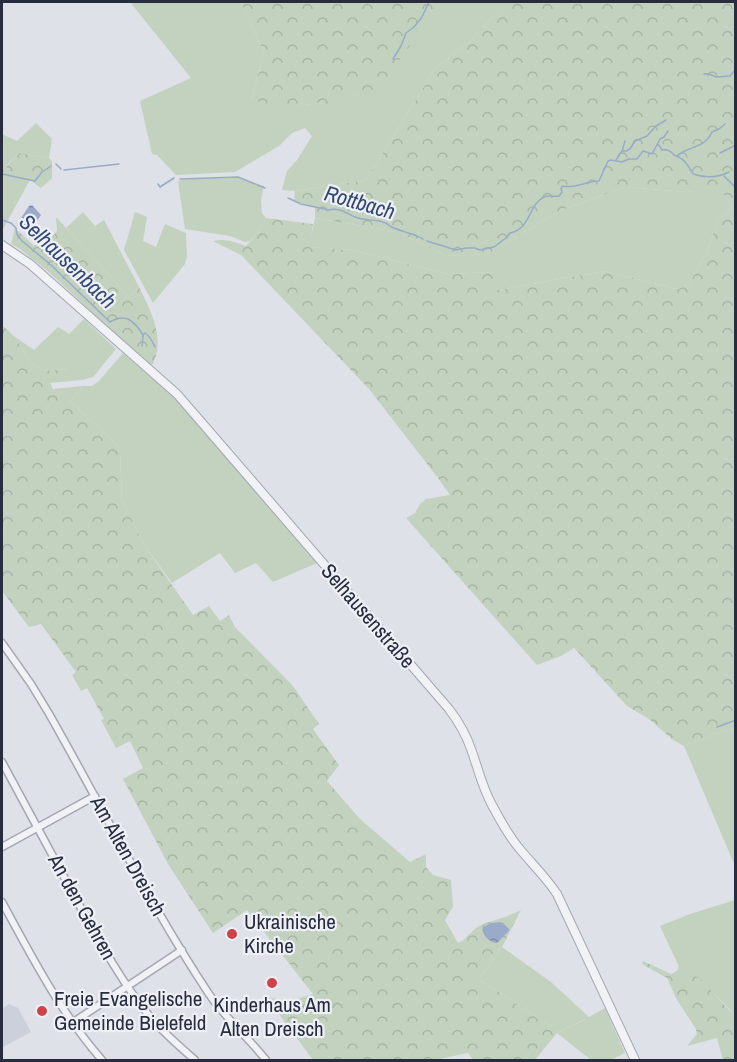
<svg xmlns="http://www.w3.org/2000/svg" width="737" height="1062" viewBox="0 0 737 1062" font-family="'Archivo Narrow',sans-serif">
	<style>
		.built { fill: #ccd0da }
		.grass { fill: #c2d2bf }
		.forest { fill: url(#forest-crowns) }
		.water { fill: url(#water-ripples) }
		.lines { fill: none; stroke-linecap: round; stroke-linejoin: round }
		.stream { stroke: #99abc8; stroke-width: 1.5 }
		.minor-casing { stroke: #a3a7b2; stroke-width: 9 }
		.tertiary-casing { stroke: #a3a7b2; stroke-width: 10 }
		.minor { stroke: #f1f2f6; stroke-width: 6 }
		.tertiary { stroke: #f1f2f6; stroke-width: 8 }
		.poi-dot { fill: #ce4248; stroke: #eef0f6; stroke-width: 2 }
		.labels { text-anchor: middle; stroke-width: 4.5; stroke-linejoin: round; paint-order: stroke }
		.street-label { font-size: 21px; fill: #272d3f; stroke: #eef0f6 }
		.poi-label { font-size: 21px; fill: #272d3f; stroke: #eef0f6; text-anchor: start }
		.water-label { font-size: 22px; font-style: italic; fill: #324873; stroke: #eef0f6 }
	</style>
	<defs>
		<pattern id="forest-crowns" width="20" height="18" patternUnits="userSpaceOnUse" patternTransform="scale(1.5)"><rect width="20" height="18" fill="#c2d2bf"/><path d="M2 6a3 3 0 1 1 6 0M12 15a3 3 0 1 1 6 0" fill="none" stroke="#a7b5a5"/></pattern>
		<pattern id="water-ripples" width="26" height="14" patternUnits="userSpaceOnUse" patternTransform="scale(1.5)"><rect width="26" height="14" fill="#99abc8"/><path d="M2 4q2-2 4 0t4 0M15 11q2-2 4 0t4 0" fill="none" stroke="#7d8ca4"/></pattern>
	</defs>
	<rect width="100%" height="100%" fill="#dee1e8"/>
	<path class="built" d="M 9,1004 L 18,1008 L 31,1032 L 3,1047 L 2,1045 L 2,1009 Z"/>
	<path class="grass" d="M 130,2 L 241,2 L 264,53 L 252,99 L 298,106 L 324,102 L 352,92 L 367,102 L 442,2 L 498,2 L 503,6 L 470,41 L 435,69 L 366,180 L 295,191 L 282,190 L 287,171 L 297,160 L 312,136 L 305,128 L 292,133 L 279,146 L 235,172 L 176,175 L 157,155 L 152,154 L 140,101 L 191,78 Z
		M 36,123 L 52,139 L 49,158 L 19,153 L 2,170 L 31,178 L 3,229 L 2,229 L 2,134 L 17,141 Z
		M 235,177 L 264,186 L 261,200 L 262,213 L 266,218 L 258,233 L 250,241 L 245,242 L 230,236 L 185,229 L 178,181 L 186,179 Z
		M 625,187 L 687,192 L 719,187 L 733,208 L 718,220 L 706,254 L 688,285 L 678,289 L 604,271 L 498,290 L 493,272 L 448,274 L 352,250 L 309,247 L 315,218 L 398,232 L 446,256 L 488,254 L 559,211 Z
		M 83,212 L 95,226 L 104,220 L 139,287 L 129,297 L 66,228 Z
		M 135,212 L 147,217 L 143,241 L 156,247 L 165,224 L 186,233 L 187,257 L 185,264 L 153,303 L 124,250 Z
		M 84,319 L 116,349 L 93,377 L 82,380 L 69,369 L 42,371 L 30,362 L 15,337 L 34,350 L 58,327 L 69,334 Z
		M 123,353 L 178,401 L 317,563 L 273,582 L 256,563 L 235,573 L 220,553 L 172,583 L 144,545 L 122,500 L 120,451 L 114,442 L 70,401 L 83,386 L 92,386 L 99,381 Z
		M 735,729 L 735,866 L 684,746 L 722,731 Z
		M 735,900 L 735,1013 L 733,1013 L 699,978 L 687,975 L 680,969 L 660,926 L 690,914 Z
		M 502,947 L 551,982 L 589,1017 L 605,1008 L 625,1053 L 611,1060 L 591,1060 L 557,1033 L 586,1019 L 550,1026 L 479,979 Z"/>
	<path class="forest" d="M 241,2 L 442,2 L 368,103 L 352,92 L 336,108 L 329,108 L 323,102 L 299,106 L 288,112 L 252,99 L 264,53 Z
		M 498,2 L 735,2 L 735,729 L 722,731 L 684,746 L 673,740 L 649,719 L 627,706 L 574,648 L 561,656 L 537,665 L 406,518 L 415,513 L 420,504 L 426,499 L 450,495 L 438,478 L 369,389 L 241,255 L 213,241 C 225,238 235,242 246,246 L 258,233 L 266,218 L 313,224 L 310,247 L 352,250 L 448,274 L 494,272 L 498,290 L 604,271 L 678,289 L 688,285 L 706,254 L 718,220 L 733,208 L 719,188 L 687,192 L 625,187 L 559,211 L 488,254 L 446,256 L 398,232 L 315,218 L 315,207 L 294,201 L 295,191 L 366,180 L 435,69 L 470,41 L 502,7 Z
		M 19,153 L 49,158 L 52,161 L 52,178 L 41,188 L 30,180 L 30,178 L 2,171 Z
		M 56,217 L 129,297 L 139,287 C 151,311 167,341 151,367 L 50,273 L 20,249 L 11,244 L 15,228 L 33,245 L 46,244 L 57,231 Z
		M 2,325 L 15,337 L 30,362 L 42,371 L 70,369 L 82,380 L 50,383 L 53,389 L 83,386 L 70,401 L 114,442 L 120,451 L 122,500 L 144,545 L 193,615 L 209,606 L 220,621 L 229,615 L 235,627 L 293,686 L 319,724 L 313,729 L 339,765 L 327,781 L 360,819 L 410,862 L 426,854 L 426,867 L 433,875 L 451,880 L 453,907 L 445,920 L 458,943 L 462,941 L 477,927 L 486,923 L 505,917 L 521,910 L 502,947 L 479,979 L 550,1026 L 589,1017 L 557,1033 L 535,1060 L 473,1060 L 468,1053 L 444,1058 L 438,1060 L 313,1060 L 267,998 L 294,1000 L 313,994 L 247,910 L 213,933 L 168,864 L 123,779 L 143,768 L 130,741 L 116,748 L 101,720 L 104,719 L 87,688 L 81,691 L 72,675 L 76,672 L 41,624 L 29,627 L 2,591 Z
		M 643,961 L 671,974 L 677,971 L 679,966 L 687,975 L 699,977 L 729,1010 L 733,1013 L 735,1013 L 735,1060 L 723,1060 L 717,1038 L 687,1046 L 697,1034 L 696,1029 L 677,1000 L 667,978 L 642,964 Z"/>
	<path class="water" d="M 32,205 L 41,215 L 29,233 L 18,226 L 17,224 L 29,206 Z
		M 500,922 L 503,923 L 509,929 L 509,931 L 497,943 C 490,943 481,935 483,927 L 491,923 Z"/>
	<g class="lines">
		<path class="stream" d="M 393,59 L 401,46 L 406,33 L 414,27 L 422,17 L 429,2
			M 704,74 L 709,74 L 716,77 L 730,76 L 734,71
			M 658,144 L 662,150 C 667,149 671,151 674,155 C 684,158 688,165 693,174 C 705,178 717,178 729,172
			M 622,151 L 626,151 L 630,149 L 635,141 L 647,136 L 656,126 L 666,120
			M 720,153 L 736,145
			M 678,155 C 690,146 705,148 712,132 L 719,129 L 725,124
			M 616,160 L 622,151 L 625,141
			M 56,164 L 61,169
			M 64,170 L 119,164
			M 2,174 L 35,181 L 42,172 L 51,166
			M 724,176 L 736,188
			M 180,179 L 238,177 L 265,188
			M 158,184 L 160,187 L 174,178
			M 288,198 L 301,204 L 329,210 C 339,207 346,213 355,217 C 364,221 374,219 383,222 C 391,225 385,224 392,227 C 402,232 413,233 423,239
			M 2,220 L 11,223 L 16,228 L 17,234 L 21,240 L 51,265 L 110,322 C 125,313 134,320 143,335 L 145,333 C 151,337 152,341 155,347
			M 427,241 L 456,250 L 466,248 L 475,248 L 480,250 L 494,247 L 507,237 L 510,233 C 531,229 528,205 544,197 C 548,195 554,197 559,196 L 562,192 L 561,188 L 563,186 C 575,189 586,181 599,181 L 608,161 L 611,160 L 622,162 L 629,159 L 637,159 L 643,151 L 652,154 L 660,139 L 664,137 L 668,131
			M 142,346 L 143,335
			M 717,727 L 736,720"/>
		<g class="minor-casing">
			<path id="minor" d="M 2,643 L 31,684 L 48,712 C 102,806 149,904 209,994 C 226,1019 248,1037 266,1060
				M 2,762 L 96,936 C 113,964 130,993 151,1018 C 165,1034 180,1047 195,1060
				M 2,847 L 95,796
				M 2,902 C 32,957 60,1012 102,1060
				M 72,1023 L 182,950"/>
		</g>
		<g class="tertiary-casing">
			<path id="tertiary" d="M 2,245 L 30,264 L 177,394 L 449,709 C 458,721 466,734 471,749 C 478,768 482,787 492,805 C 500,820 508,835 519,848 C 531,863 546,877 557,894 L 635,1060"/>
		</g>
		<use href="#minor" class="minor"/>
		<use href="#tertiary" class="tertiary"/>
	</g>
	<g class="poi-dot">
		<circle cx="232" cy="934" r="6"/>
		<circle cx="272" cy="983" r="6"/>
		<circle cx="42" cy="1011" r="6"/>
	</g>
	<g class="labels">
		<g class="street-label">
			<text transform="translate(368 616) rotate(49)" y="7">Selhausenstraße</text>
			<text transform="translate(128 856) rotate(61)" y="7">Am Alten Dreisch</text>
			<text transform="translate(82 907) rotate(61)" y="7">An den Gehren</text>
		</g>
		<g class="poi-label">
			<text x="244" y="929">Ukrainische<tspan x="244" dy="24">Kirche</tspan></text>
			<text x="54" y="1006">Freie Evangelische<tspan x="54" dy="24">Gemeinde Bielefeld</tspan></text>
			<text x="272" y="1012" text-anchor="middle">Kinderhaus Am<tspan x="272" dy="24">Alten Dreisch</tspan></text>
		</g>
		<g class="water-label">
			<text transform="translate(360 202) rotate(16)" y="8">Rottbach</text>
			<text transform="translate(68 261) rotate(44)" y="8">Selhausenbach</text>
		</g>
	</g>
	<rect width="737" height="1062" fill="none" stroke="#272d3f" stroke-width="6"/>
</svg>
